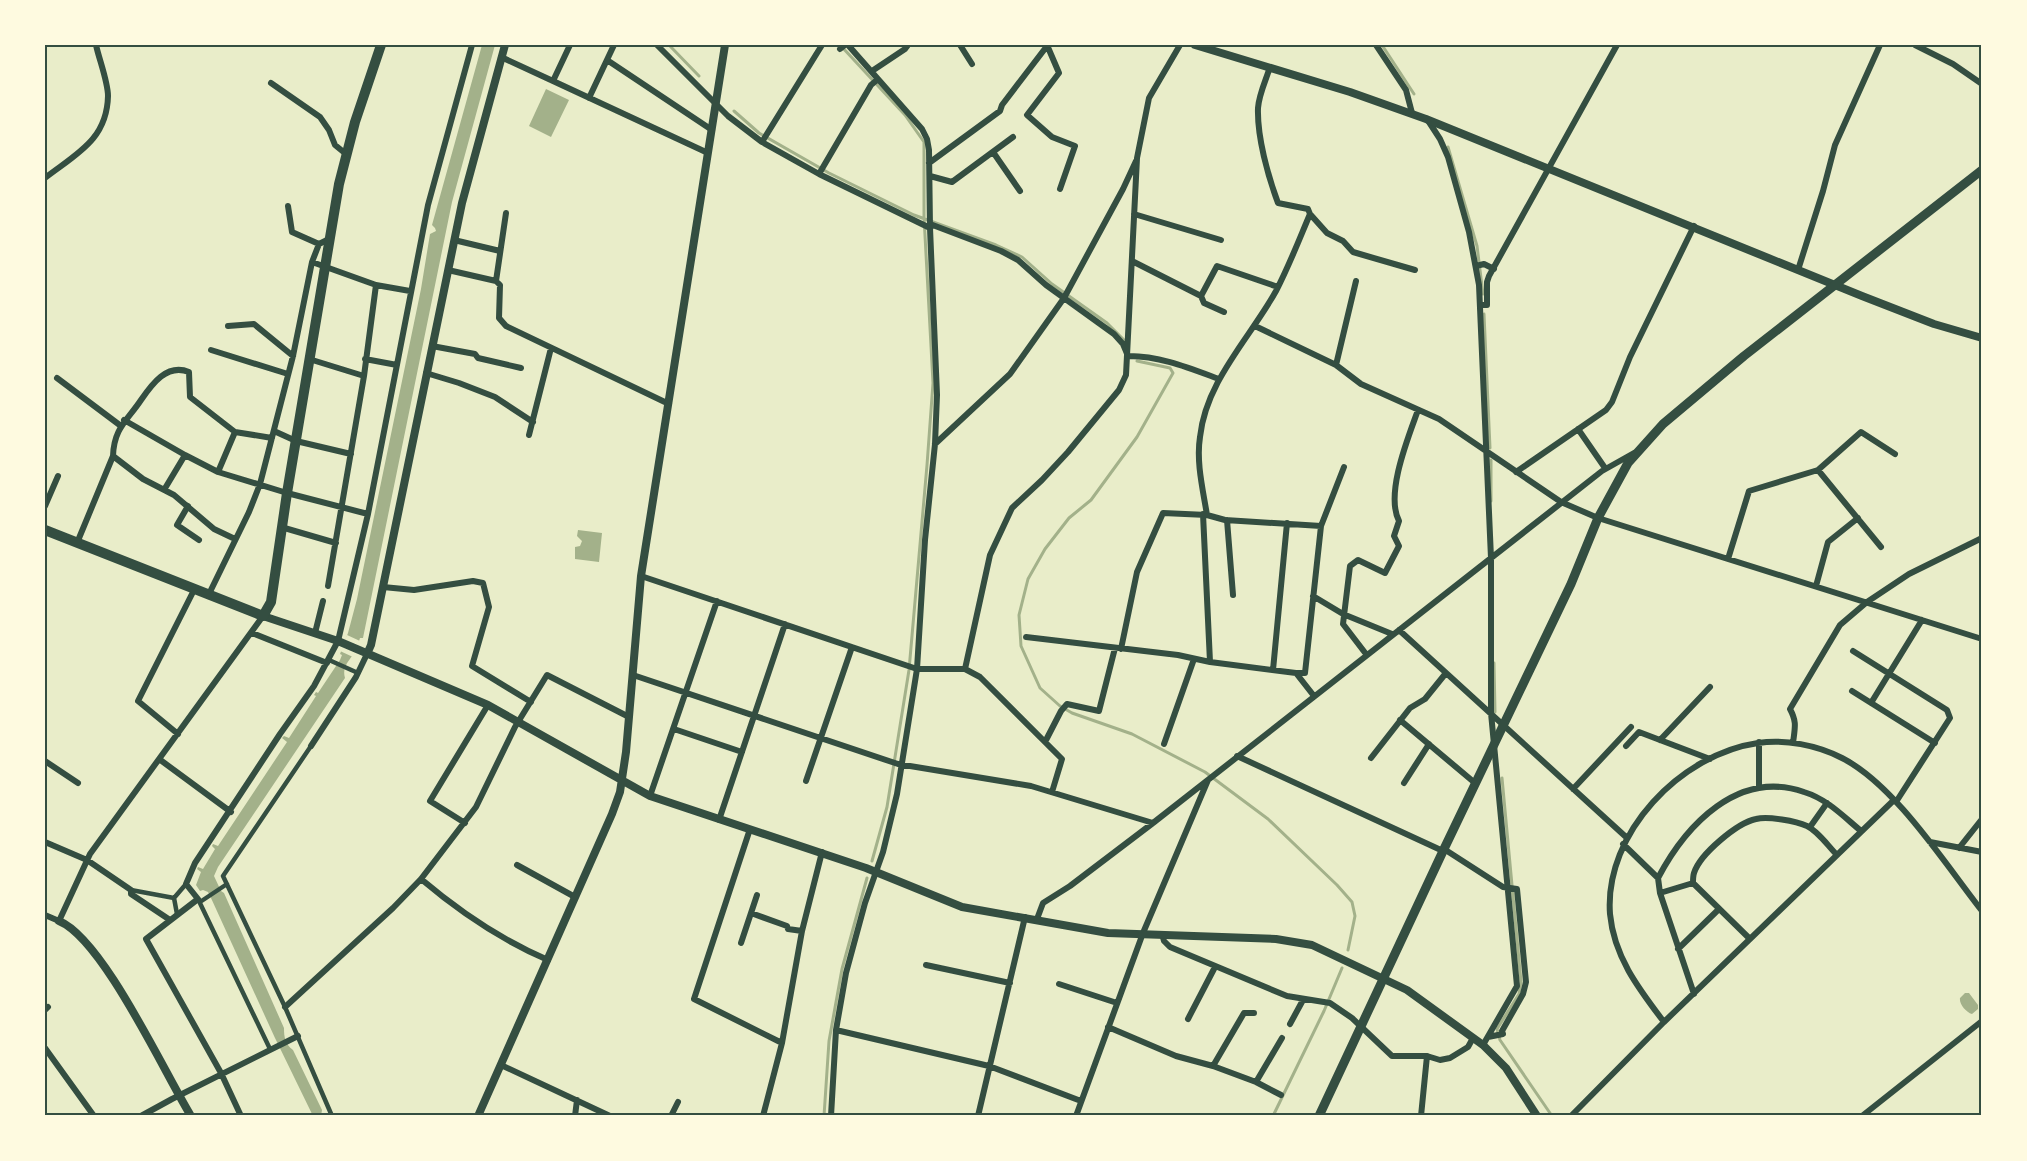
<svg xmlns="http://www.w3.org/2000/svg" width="2027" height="1161" viewBox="0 0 2027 1161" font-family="Spectral,serif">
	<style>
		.water { fill: #a3b18a }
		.pier { fill: #e9edc9 }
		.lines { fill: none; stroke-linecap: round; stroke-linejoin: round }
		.stream { stroke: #a3b18a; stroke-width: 3 }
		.pedestrian { stroke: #344e41; stroke-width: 4.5 }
		.minor { stroke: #344e41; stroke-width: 6 }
		.tertiary { stroke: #344e41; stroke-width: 8 }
		.secondary { stroke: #344e41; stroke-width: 9 }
		.primary { stroke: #344e41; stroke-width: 10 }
		.neatline { fill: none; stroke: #344e41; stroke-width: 2 }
	</style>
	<rect width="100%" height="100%" fill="#e9edc9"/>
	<path class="water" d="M 482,45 L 495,45 L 452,202 L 363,638 L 360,638 C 358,644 356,651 352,656 C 348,662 342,668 345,678 L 218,867 L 214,876 L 221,891 L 224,893 L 284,1028 C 284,1037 285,1044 293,1050 L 322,1110 L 321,1116 L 313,1116 L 275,1038 L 211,898 L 208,892 L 203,890 L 200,891 L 196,885 L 201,872 L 197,869 L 198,867 L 203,869 L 215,849 L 212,846 L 213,844 L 218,846 L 287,742 L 282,738 L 284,736 L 289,738 L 316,696 L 314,695 L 316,692 L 318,693 L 340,660 L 342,655 L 340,654 L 348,633 L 357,599 L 421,289 L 430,234 L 436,231 L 435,228 L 432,225 Z
		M 546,89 L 569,100 L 551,137 L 529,126 Z
		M 578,530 L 602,533 L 599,562 L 575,559 L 575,547 L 580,546 L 582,541 L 577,536 Z
		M 1965,993 L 1969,993 L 1978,1005 L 1978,1009 L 1972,1014 C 1966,1012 1959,1004 1960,998 Z"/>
	<path class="pier" d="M 347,635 L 360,641 L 353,657 L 340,651 Z"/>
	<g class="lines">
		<path class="stream" d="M 669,45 L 699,76
			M 1382,45 L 1414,94
			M 842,47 L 905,115 L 924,142 L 924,217 L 933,383 L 927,465 L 909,670 L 887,807 L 872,861
			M 734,111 L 759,133 L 829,173 L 914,215 L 996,245 L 1022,257 L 1052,284 L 1107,323 L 1124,340
			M 1448,147 L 1477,246 L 1483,294
			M 1484,314 L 1490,448
			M 1137,361 L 1170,368 L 1173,373 L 1137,437 L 1091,500 L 1069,518 L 1045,549 L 1028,579 L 1019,615 L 1021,646 L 1040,688 L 1060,706 L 1072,713 L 1132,734 L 1205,772 L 1268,819 L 1337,885 L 1352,902 L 1355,916 L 1348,950
			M 1491,460 L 1491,501
			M 1494,663 L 1495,712
			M 1502,778 L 1521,982 L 1519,994 L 1497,1029 L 1500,1040 L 1552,1116
			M 824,1116 L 829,1041 L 842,969 L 867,878
			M 1273,1116 L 1324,1011 L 1342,968"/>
		<path class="pedestrian" d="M 329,660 L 358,673
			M 311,746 L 223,876 L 285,1007 L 332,1116
			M 131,890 L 174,898 L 186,884
			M 174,898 L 177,914
			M 198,899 L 270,1049
			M 200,902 L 227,884"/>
		<path class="minor" d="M 570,45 L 553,81 L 708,153
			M 657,45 L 728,116 L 762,142 L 819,174 L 930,228 L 929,150 L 927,139 L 922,129 L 848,45
			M 960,45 L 972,64
			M 1047,45 L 1059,73 L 1027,115 L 1052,137 L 1075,146 L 1060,189
			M 1376,45 L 1406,90 L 1412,113
			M 1915,45 L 1953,64 L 1982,84
			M 840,49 L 845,45
			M 501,57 L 553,81
			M 607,60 L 712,130
			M 872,71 L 905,49 L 908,45
			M 271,83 L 320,117 L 329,130 L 335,145 L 346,154
			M 589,98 L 614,45
			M 1427,119 L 1440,139 L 1448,157 L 1469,232 L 1479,285 L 1491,558 L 1491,713 L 1517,986 L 1483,1045
			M 762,142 L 822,45
			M 993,152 L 1020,191
			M 929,163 L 1000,111 L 1002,105 L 1047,46
			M 819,174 L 871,85 L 878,79
			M 930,176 L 952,182 L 1013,137
			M 45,178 C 76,154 107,140 108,96 C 108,82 99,59 96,45
			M 288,206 L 292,232 L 319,244
			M 1134,214 L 1221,240
			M 1310,214 L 1327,233 L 1343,241 L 1353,252 L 1415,270
			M 930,224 L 1001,251 L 1018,260 L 1046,285 L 1114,334 L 1123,344 L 1128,356
			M 454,240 L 500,251
			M 1132,261 L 1201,296 L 1204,303 L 1224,312
			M 312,262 L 319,244 L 329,239
			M 1476,266 L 1484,264 L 1494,269
			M 448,270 L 496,281 L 500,285 L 499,318 L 506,326 L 669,404
			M 1798,270 L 1823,191 L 1835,145 L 1880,45
			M 496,281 L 506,213
			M 1201,296 L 1217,266 L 1278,287
			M 1480,305 L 1487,305 L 1487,282 L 1489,276 L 1617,45
			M 228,326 L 254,324 L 293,356
			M 1255,326 L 1336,365 L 1361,384 L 1439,419 L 1561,502 L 1598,518 L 1982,639
			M 432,346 L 475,354 L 478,358 L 521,368
			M 211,350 L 288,374
			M 1129,356 C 1160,356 1189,368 1219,379
			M 309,359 L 364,376
			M 365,359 L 397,365
			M 1336,365 L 1356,281
			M 426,373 L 459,383 L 495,397 L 533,422
			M 57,378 L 121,426
			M 124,420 L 185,455 L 218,472 L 287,493 L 368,514
			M 1578,429 L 1605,468
			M 274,431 L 296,441 L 351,454
			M 529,435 L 551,348
			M 935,444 L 1010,374 L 1064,298 L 1123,189 L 1136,161
			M 113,456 L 143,479 L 174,495 L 214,529 L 235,539
			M 1818,470 L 1881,547
			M 218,472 L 235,432 L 272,438
			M 1516,472 L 1606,410 L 1612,402 L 1630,357 L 1694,226
			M 164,490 L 185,455
			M 45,506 L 58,476
			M 188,506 L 177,525 L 199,540
			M 1203,514 L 1210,662
			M 1207,515 C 1203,490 1196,462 1200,437 C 1206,381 1250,338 1276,291 C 1289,266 1299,240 1310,214 L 1308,209 L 1278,203 C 1268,176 1257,137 1258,108 C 1259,94 1266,80 1270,67
			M 1227,520 L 1233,595
			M 281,527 L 336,543
			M 77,543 L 113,456 C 114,428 127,421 141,400 C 152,384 167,363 189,372 L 190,397 L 235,432
			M 1728,559 L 1749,491 L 1818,470 L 1861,432 L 1895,454
			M 641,576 L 917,669 L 965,669 L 990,555 L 1012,508 L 1042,480 L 1068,452 L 1119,390 L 1126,375 L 1137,158 L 1149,98 L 1180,45
			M 328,586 L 364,376 L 376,285
			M 1816,586 L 1828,542 L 1858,518
			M 383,587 L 414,590 L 473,581 L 483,583 L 489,607 L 472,666 L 531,702
			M 208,596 L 249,512 L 260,484 L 293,356 L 312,262 L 376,285 L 410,291
			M 1313,596 L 1343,614 L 1392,634
			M 1399,630 L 1626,837
			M 252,633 L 327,663
			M 315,633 L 323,601
			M 1026,637 L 1178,655 L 1210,662 L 1296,673 L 1314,696
			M 1121,649 L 1137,572 L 1163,513 L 1207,515 L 1225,520 L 1321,526
			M 1853,651 L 1947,710 L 1950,718 L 1896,802
			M 1366,654 L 1343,624 L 1350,566 L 1358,560 L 1385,573 L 1399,546 L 1394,536 L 1399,521 C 1385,494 1408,438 1418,410
			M 965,669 L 980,677 L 1062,759 L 1052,792
			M 1273,670 L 1287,523
			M 1296,673 L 1305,673 L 1321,526 L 1344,467
			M 633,675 L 898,764 L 1031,786 L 1153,823
			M 1852,691 L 1935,743
			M 1871,703 L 1922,620
			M 1400,720 L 1475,783
			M 674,729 L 742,752
			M 178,734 L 138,701 L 194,590
			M 1660,740 L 1710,687
			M 1045,742 L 1061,711 L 1067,704 L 1099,711 L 1115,648
			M 1793,743 C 1795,727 1797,722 1790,709 L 1840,625 L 1867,602 L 1909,574 L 1982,538
			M 1164,744 L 1194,659
			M 311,746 L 356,677 L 367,654
			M 1626,746 L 1639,732 L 1710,759
			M 1237,756 L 1443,851
			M 1371,758 L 1410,708 L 1425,699 L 1446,673
			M 159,759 L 231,812
			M 45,761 L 78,783
			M 806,781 L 852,647
			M 1404,783 L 1429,744
			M 1759,787 L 1759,742
			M 1573,789 L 1631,727
			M 650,796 L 717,601
			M 719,820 L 785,624
			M 465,823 L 430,801 L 488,705
			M 1810,827 L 1827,803
			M 750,829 L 694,999 L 782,1043
			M 45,842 L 87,860 L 131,890 L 131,894 L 170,920
			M 1930,842 L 1982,852
			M 1623,844 L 1658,878 L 1660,893 L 1694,994
			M 1959,848 L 1982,819
			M 1444,849 L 1503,887 L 1517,889 L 1526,982 L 1523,994 L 1502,1031 L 1503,1034 L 1488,1037
			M 517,865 L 575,897
			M 1658,878 C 1686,825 1738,769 1804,792 C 1827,799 1843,816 1861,831
			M 421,879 C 460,912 501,940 548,960
			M 1660,893 L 1693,883
			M 751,913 L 787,926 L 788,929 L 802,931
			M 45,915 L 59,921 L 90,854 L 263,616
			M 1037,919 L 1043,903 L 1070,886 L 1153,823 L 1602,471 L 1634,453
			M 1162,934 L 1164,941 L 1170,947 L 1287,996 L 1330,1003 L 1352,1018 L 1392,1056 L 1427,1056 L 1440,1060 L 1450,1058 L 1468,1047 L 1473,1038
			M 1750,939 L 1693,883 C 1693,880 1693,876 1694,873 C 1700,854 1737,823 1756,819 C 1768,816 1796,821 1807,826 C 1818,831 1828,846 1837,855
			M 741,943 L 757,895
			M 1678,949 L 1719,909
			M 926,965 L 1010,983
			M 1059,984 L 1117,1003
			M 285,1007 L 393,908 L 421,879 L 476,807 L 515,727 L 547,675 L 629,717
			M 45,1010 L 48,1007
			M 1188,1019 L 1215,967
			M 1664,1022 C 1639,989 1614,957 1610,914 C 1604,833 1681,754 1758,743 C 1785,739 1817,745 1842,758 C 1895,785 1945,864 1982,911
			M 1290,1024 L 1303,1000
			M 1108,1027 L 1176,1056 L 1213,1066 L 1256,1082 L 1281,1095
			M 836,1030 L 989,1066 L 1081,1101
			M 45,1048 L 94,1116
			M 501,1065 L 610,1116
			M 1213,1066 L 1244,1013 L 1254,1013
			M 1256,1082 L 1282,1038
			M 141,1116 L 172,1099 L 298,1036
			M 241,1116 L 221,1073 L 146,939 L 198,899 L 186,884 L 195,863 L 280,734 L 314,686 L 338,641 L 368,514 L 428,205 L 472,45
			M 575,1116 L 577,1100
			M 671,1116 L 678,1102
			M 763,1116 L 782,1043 L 802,931 L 822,852
			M 831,1116 L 836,1030 L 846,973 L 865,903 L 883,852 L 897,794 L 917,669 L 925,540 L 935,444 L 937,395 L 930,228
			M 978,1116 L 1025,917
			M 1076,1116 L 1143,933 L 1208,780
			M 1421,1116 L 1427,1056
			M 1571,1116 L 1664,1022 L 1894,800
			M 1862,1116 L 1982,1021"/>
		<path class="tertiary" d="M 1195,45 L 1350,92 L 1426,119 L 1862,296 L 1934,324 L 1982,338
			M 263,616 L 338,641 L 488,705 L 650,796 L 866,868 L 962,907 L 1108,933 L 1276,939 L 1312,945 L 1407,990 L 1483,1045 L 1506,1068 L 1537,1116
			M 367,654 L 371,645 L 462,203 L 505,45
			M 59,921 C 103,939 164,1072 191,1116
			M 478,1116 L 612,814 L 620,792 L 626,752 L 641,576 L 725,45"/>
		<path class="secondary" d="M 1319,1116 L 1444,849 L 1571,584 L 1598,518 L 1628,463 L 1663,424 L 1744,356 L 1982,170"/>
		<path class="primary" d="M 45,530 L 263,616 L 271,602 L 287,493 L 339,184 L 355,122 L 381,45"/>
	</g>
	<rect width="2027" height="1161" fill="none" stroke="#fefae0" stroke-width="93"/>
	<rect x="46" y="46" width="1934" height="1068" class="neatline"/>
</svg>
